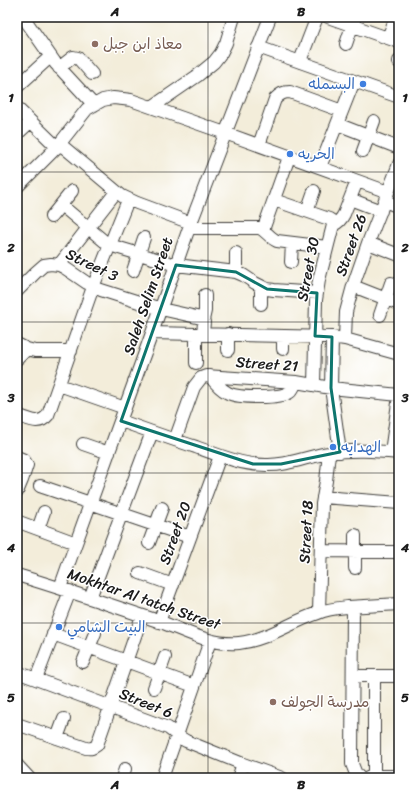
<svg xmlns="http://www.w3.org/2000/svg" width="416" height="795" viewBox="0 0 416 795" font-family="Sriracha,'Playpen Sans Arabic',sans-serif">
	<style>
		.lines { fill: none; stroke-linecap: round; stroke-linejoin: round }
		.minor-casing { stroke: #3c3b38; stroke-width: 14 }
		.minor { stroke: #fff; stroke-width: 12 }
		.marked { fill: none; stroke: #0f766e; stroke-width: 3; stroke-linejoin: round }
		.grid { fill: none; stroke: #1c1c1c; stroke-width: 1; stroke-opacity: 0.55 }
		.education-dot { fill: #8d6e63; stroke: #fff; stroke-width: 1.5 }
		.shop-dot { fill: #3f7fe0; stroke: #fff; stroke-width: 1.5 }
		.labels { text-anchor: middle; stroke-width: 3; stroke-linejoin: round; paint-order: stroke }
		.education-label { font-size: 15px; fill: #785e54; stroke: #fff; text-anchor: start }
		.shop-label { font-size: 15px; fill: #366cbe; stroke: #fff; text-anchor: start }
		.street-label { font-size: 15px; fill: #1c1c1c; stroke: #fff }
		.neatline { fill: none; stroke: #1c1c1c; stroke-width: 1.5 }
		.grid-label { font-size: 13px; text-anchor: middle; font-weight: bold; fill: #1c1c1c }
	</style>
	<rect width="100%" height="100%" fill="#fff"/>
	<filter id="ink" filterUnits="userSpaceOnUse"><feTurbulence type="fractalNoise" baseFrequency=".025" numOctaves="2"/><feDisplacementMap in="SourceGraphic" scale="8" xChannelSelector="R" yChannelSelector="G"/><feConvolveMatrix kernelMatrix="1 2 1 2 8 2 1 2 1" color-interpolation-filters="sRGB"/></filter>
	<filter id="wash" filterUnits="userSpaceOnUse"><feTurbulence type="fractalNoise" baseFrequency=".012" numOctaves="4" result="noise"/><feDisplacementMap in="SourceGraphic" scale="16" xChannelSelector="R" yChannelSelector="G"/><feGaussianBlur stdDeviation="0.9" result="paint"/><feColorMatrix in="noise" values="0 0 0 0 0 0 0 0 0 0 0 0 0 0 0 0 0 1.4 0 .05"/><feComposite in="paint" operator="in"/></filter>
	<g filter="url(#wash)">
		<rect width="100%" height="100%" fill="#f3edda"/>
	</g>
	<g filter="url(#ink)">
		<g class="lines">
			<g class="minor-casing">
				<path id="minor" d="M 328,17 L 399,42
					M 26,21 L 56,64 L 94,105
					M 388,38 L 396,17
					M 346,44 L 355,17
					M 258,47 L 399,97
					M 300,61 L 317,17
					M 399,62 L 399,61
					M 59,68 L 73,57 L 78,58 L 92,74
					M 17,87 L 50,57
					M 152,107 L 197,76 L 214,62 L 221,53 L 226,43 L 234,17
					M 17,108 L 57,147
					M 337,124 L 399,148
					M 17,134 L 30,122
					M 60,144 L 122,196 L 137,203 L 191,223
					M 259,145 L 275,99 C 280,94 283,92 290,92 L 342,111
					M 363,151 L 374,121
					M 320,167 L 354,81
					M 17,187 L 57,147 L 87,109 L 94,105 L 103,100 L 113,98 L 123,99 L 131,100 L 225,133 L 388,192
					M 350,199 L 381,211
					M 274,200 L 329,219 L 332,221 L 333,225 L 319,280 L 316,300 L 314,385
					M 385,201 L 399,207
					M 61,205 L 104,241 L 116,247 L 176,265 L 236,272 L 243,275 L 255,283 L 267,289 L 274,290 L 317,293
					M 307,211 L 314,191
					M 51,217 L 72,191
					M 333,225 C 338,223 341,220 344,214 L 357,181
					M 189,228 L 260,228 C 267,232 270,238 277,241 L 327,247
					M 263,230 L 289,157
					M 368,243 L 399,255
					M 236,253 L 236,272
					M 291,262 L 292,243
					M 59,265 L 116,192
					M 133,271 L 144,238
					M 353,286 L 399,304
					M 17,291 L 36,272 L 44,265 L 51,264 L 59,265 L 65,268 L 87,283 L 101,290 L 161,309 L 201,318 L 204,322 L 203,334
					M 261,304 L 261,286
					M 380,315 L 391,283
					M 203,320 L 205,311 L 205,295
					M 152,333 L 332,337 L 345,339 L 399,354
					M 283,336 L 283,349
					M 332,337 L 331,388 L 340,452
					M 345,339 L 346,312 L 353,286 L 368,243 L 399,164
					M 17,344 L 27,349 L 35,351 L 71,351
					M 228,350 L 228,334
					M 17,359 L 27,349
					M 196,363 L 196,334
					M 210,376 C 215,383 220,389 228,393 C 238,398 280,399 290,392 C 293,390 294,386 296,382
					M 59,385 L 125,408
					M 17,415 C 29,419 39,426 48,415 L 93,287 L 128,200
					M 121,421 C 146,430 171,439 196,447 C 218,455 242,465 266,465 C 288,466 308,456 329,453 C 352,449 376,451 399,453
					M 175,440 L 194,387 L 201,378 L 206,376 L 296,382 L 331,388 L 399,395
					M 83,444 L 109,453
					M 391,452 L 399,396
					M 17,457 L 24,460 L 27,465 L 22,480 L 17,492
					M 40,486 L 190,537
					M 323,497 L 399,503
					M 19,522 L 76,543
					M 38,529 L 44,512
					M 149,543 L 162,508
					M 321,551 L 399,552
					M 355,568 L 355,535
					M 140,573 L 173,585
					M 17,575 C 64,589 111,605 158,621 C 184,630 211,646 239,643 C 267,640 291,622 318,613 C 327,609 338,608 348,607 C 365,606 382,605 399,604
					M 60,588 L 76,543 L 152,333 L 189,228 L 270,17
					M 90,598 L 152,432
					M 353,607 L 352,764 L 356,774 L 360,778
					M 319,612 L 322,504 L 326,481 L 329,453
					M 159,622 L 220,456
					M 53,634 L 194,686
					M 83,662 L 95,633
					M 17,672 L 168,728 L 181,738 L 186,741 L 243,764 L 282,778
					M 353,676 L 399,676
					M 374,676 L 374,776
					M 36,679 L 70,591
					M 154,688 L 165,657
					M 17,724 L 86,748 C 91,749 93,748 97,745 L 142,616
					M 57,738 L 64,719
					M 17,765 L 29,778
					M 122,778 L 125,769
					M 162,778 L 210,641
					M 238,778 L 243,764
					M 368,778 L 374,776 L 399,776"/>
			</g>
			<use href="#minor" class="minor"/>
		</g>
	</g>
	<path class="marked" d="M 176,265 L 236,272 L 267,289 L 317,293 L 315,336 L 332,337 L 331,388 L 340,452 L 281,464 L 253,464 L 121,421 Z"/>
	<path class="grid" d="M 208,17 L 208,778M 17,172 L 399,172M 17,322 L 399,322M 17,473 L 399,473M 17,623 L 399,623"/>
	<g class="education-dot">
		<circle cx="95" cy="44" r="4"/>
		<circle cx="273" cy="702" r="4"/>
	</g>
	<g class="shop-dot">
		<circle cx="363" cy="84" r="4"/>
		<circle cx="290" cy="154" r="4"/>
		<circle cx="333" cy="447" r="4"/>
		<circle cx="59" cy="627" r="4"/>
	</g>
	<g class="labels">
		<g class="education-label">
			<text x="103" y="49">معاذ ابن جبل</text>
			<text x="281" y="707">مدرسة الجولف</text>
		</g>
		<g class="shop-label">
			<text x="355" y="89" text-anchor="end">البسمله</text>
			<text x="298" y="159">الحريه</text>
			<text x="341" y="452">الهدايه</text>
			<text x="67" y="632">البيت الشامي</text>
		</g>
		<g class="street-label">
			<text transform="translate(351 245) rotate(-70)" y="5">Street 26</text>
			<text transform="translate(92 265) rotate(26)" y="5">Street 3</text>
			<text transform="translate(308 269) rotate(-79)" y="5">Street 30</text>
			<text transform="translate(148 296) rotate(-71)" y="5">Saleh Selim Street</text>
			<text transform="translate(267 364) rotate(4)" y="5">Street 21</text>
			<text transform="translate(306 532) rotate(-87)" y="5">Street 18</text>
			<text transform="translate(175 533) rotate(-70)" y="5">Street 20</text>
			<text transform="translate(144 599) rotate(19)" y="5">Mokhtar Al tatch Street</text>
			<text transform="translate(146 703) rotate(22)" y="5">Street 6</text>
		</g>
	</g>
	<rect width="416" height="795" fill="none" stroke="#fff" stroke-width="44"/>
	<rect x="22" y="22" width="372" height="751" class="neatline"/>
	<g class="grid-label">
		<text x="115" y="16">A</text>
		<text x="301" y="16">B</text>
		<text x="11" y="102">1</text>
		<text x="405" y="102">1</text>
		<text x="11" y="252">2</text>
		<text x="405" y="252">2</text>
		<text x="11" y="402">3</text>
		<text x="405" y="402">3</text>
		<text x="11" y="552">4</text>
		<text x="405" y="552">4</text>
		<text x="11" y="702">5</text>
		<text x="405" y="702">5</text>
		<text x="115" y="789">A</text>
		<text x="301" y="789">B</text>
	</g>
</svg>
